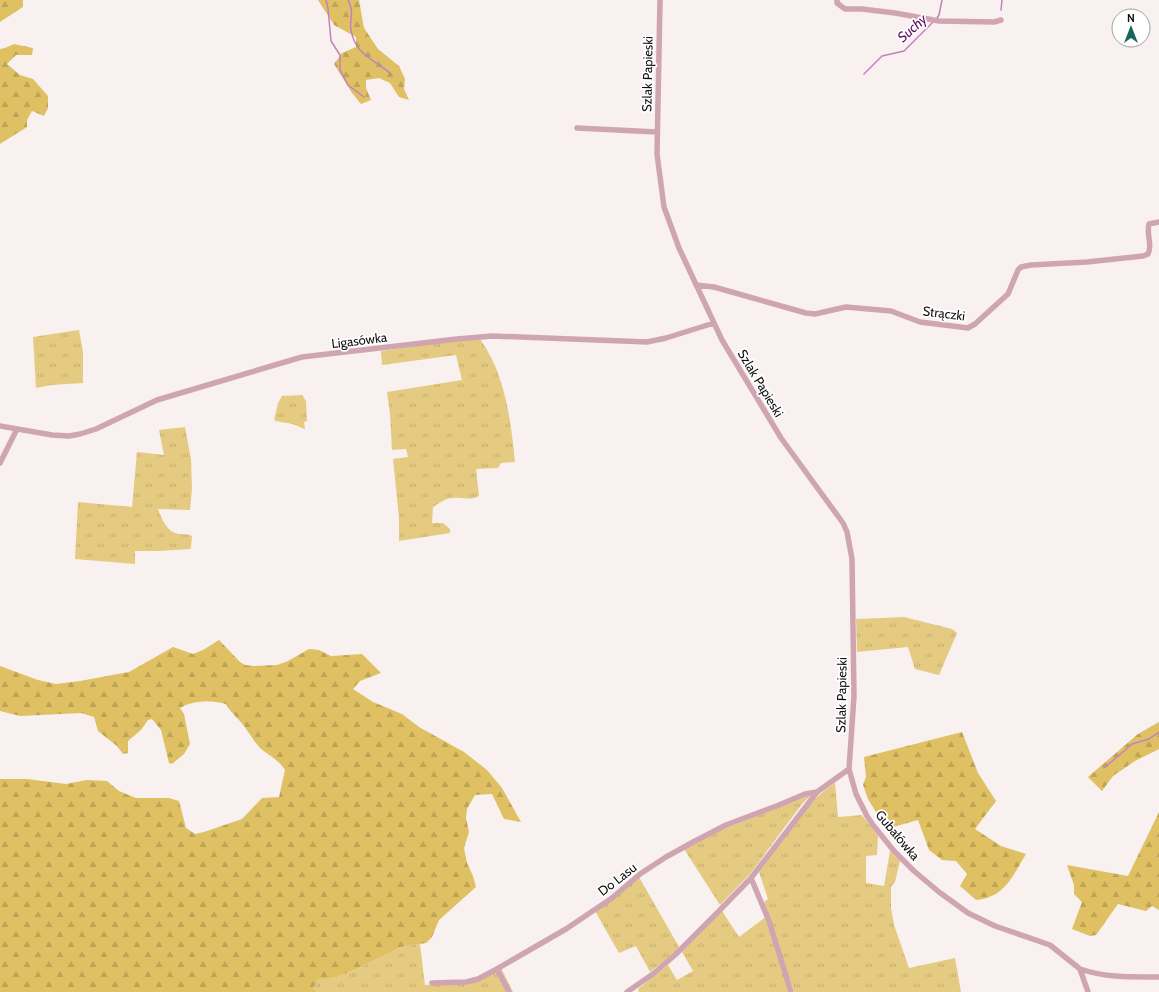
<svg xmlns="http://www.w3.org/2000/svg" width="1159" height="992" viewBox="0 0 1159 992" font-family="Cabin,sans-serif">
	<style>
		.grass { fill: url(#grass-tufts) }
		.forest { fill: url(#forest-firs) }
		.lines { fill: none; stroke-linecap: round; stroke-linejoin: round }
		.stream { stroke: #c280c1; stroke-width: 1.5 }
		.street { stroke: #d0a5b2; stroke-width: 5.5 }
		.labels { text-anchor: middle; stroke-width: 3.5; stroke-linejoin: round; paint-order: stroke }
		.street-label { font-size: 13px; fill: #110f0f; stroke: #fff }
		.water-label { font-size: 14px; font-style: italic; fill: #5e0b5f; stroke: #fff }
	</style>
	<defs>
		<pattern id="grass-tufts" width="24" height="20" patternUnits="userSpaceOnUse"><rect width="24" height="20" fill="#e5cb81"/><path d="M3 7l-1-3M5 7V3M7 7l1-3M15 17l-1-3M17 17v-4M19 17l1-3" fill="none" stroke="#c3ad6e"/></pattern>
		<pattern id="forest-firs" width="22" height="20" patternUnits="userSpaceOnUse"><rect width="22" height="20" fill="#dfc063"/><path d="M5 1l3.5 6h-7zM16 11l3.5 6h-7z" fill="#bea455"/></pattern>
	</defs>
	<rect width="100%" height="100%" fill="#f8f1f0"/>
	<path class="grass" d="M 79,330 L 83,352 L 83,383 L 52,385 L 36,388 L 33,337 Z
		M 480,339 C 505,373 511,421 515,462 L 501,463 L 498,468 L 476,469 L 479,496 C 470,501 463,497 453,498 C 446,498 439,503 433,507 L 432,523 L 443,523 L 450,529 L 450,533 L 399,541 L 399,518 L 393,459 L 408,457 L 406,449 L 392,450 L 390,414 L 387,392 L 462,380 L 456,355 L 382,365 L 381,353 L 381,351 L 452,341 Z
		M 302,395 L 306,401 L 307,421 L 304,422 L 305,429 C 300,428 297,425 292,424 C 286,422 280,423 274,420 L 278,403 L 282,396 Z
		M 185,427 L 191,459 L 192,488 L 190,510 L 158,509 C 161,517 166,530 175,533 C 181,535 186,533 192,536 L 191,547 L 190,549 L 159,551 L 135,551 L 135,564 L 75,559 L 78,502 L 132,507 L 137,452 L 164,455 L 159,430 Z
		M 904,617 L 952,629 L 957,633 L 939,675 L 915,669 L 908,647 L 857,652 L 856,619 Z
		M 835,783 L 838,817 L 862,815 L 878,836 L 877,855 L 866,856 L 866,883 L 884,886 L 890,851 L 900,861 L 895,882 L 891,887 L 891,908 L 894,925 L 909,968 L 955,958 L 961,992 L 794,992 L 764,902 L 768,899 L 759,872 C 781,842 803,803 835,783 Z
		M 809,795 L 809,797 L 802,804 L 750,874 L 720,905 L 684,849 L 711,834 Z
		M 639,877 L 679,947 L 673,954 L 650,972 L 636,946 L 619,953 L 595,911 Z
		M 722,911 L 739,937 L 767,916 L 789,992 L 639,992 L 638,989 L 668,965 L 677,980 L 693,971 L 682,952 Z
		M 420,944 L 425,985 L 466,983 L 501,968 L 513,992 L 317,992 L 313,988 L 318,980 L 337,977 L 361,967 L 401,947 Z"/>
	<path class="forest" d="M 0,0 L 23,0 L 23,7 L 0,22 Z
		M 318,0 L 359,0 L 364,28 L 378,49 L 399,66 L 405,79 L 404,89 L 409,100 L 399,97 L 390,83 L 379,78 L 366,80 L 366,88 L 371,100 L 361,104 L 352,93 L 334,64 L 342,53 L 356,47 L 356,37 L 334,25 Z
		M 14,44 L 33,48 L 32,55 L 16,55 L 7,64 L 20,75 L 33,79 L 48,96 L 48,108 L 44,116 L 32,111 L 27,120 L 27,127 L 0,144 L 0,49 L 5,48 Z
		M 219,640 L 240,662 L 245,665 L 254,666 L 277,665 L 288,661 L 309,649 L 319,650 L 331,656 L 362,654 L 381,673 L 360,681 L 353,689 L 373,702 L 402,714 L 419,727 L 464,752 L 487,770 L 502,788 L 521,822 L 504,819 L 492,794 L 475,795 L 467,809 L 466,818 L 469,832 L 464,848 L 467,863 L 473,876 L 476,887 L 439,920 L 432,937 L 426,943 L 401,947 L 361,967 L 337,977 L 318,980 L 313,988 L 317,992 L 0,992 L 0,779 L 27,779 L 66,784 L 87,780 L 107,781 L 119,791 L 136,798 L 169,798 L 179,801 L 186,828 L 195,834 L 204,832 L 242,819 L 262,798 L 279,797 L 285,770 C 279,760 270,756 261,749 C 254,742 250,734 244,726 C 238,718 230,712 226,704 C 210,700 195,700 180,708 L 184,714 L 190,744 L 184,754 L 172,764 L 169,763 L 161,730 L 152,719 L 148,720 L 141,730 L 128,741 L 128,753 L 123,754 L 117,746 L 98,731 L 94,717 L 81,713 L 20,716 L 0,711 L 0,666 L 38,680 L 56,684 L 80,681 L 129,672 L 173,647 L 193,654 L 203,650 Z
		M 1159,722 L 1159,749 L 1135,761 L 1113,776 L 1102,791 L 1088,777 L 1138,734 Z
		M 962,732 L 978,773 L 996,801 L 975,829 L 1001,846 L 1026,854 C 1012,877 1005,897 976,900 L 960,886 L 967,874 L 956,861 L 942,860 L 929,850 L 918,820 L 886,829 L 868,799 L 863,785 L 866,777 L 864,757 Z
		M 1159,812 L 1159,910 L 1152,906 L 1146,911 L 1118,904 L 1096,935 L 1090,936 L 1072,929 L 1082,902 L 1074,894 L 1074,885 L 1067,865 L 1128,876 Z"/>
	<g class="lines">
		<path class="stream" d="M 326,0 L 328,8 L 331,41 L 340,55 L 340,70 L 348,85 L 364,97
			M 348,0 C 355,13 349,17 351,30 C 355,55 374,59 391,74
			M 1001,10 L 1002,0
			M 937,18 L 939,15 L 942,0
			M 864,74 L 882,56 L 904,51 L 934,21
			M 1104,768 L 1132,744 L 1149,739 L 1159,732"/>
		<path class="street" d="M 660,0 L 657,154 L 664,207 L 679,248 L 722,340 L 781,438 L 843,523 L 847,532 L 852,559 L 854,696 L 849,769 L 856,794 L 867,816 L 873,825 L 894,851 L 914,871 L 939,892 L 968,913 L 995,926 L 1050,945 L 1080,969 L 1088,992
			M 837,0 L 837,3 L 845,9 L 862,9 L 895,13 L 939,21 L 994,22 L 1001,20
			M 577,128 L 657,132
			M 696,285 L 714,287 L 806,313 L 815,314 L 846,307 L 891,311 L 920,322 L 968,328 L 975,324 L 1008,294 L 1018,270 L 1021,267 L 1031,265 L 1087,262 L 1143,256 L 1148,254 C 1153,245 1146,235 1149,224 L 1159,222
			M 0,426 L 52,435 L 69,436 L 80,434 L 96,429 L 157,400 L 302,357 L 457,339 L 492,336 L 647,342 L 666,338 L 714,323
			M 0,463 L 17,429
			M 751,878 L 769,921 L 791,992
			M 497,969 L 509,992
			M 1080,969 C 1107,978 1131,977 1159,977
			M 432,983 L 466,982 L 478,979 L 495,970 L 566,929 L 612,898 L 640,874 L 666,857 L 695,841 L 726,825 L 779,805 L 805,794 L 817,792
			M 627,992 L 653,974 L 675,955 L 717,913 L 751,878 L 817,792 L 849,769"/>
	</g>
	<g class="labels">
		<g class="street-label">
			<text transform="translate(647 74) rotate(-89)" y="5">Szlak Papieski</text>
			<text transform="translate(944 313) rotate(7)" y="5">Strączki</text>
			<text transform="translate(359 340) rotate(-7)" y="5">Ligasówka</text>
			<text transform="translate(761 383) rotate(59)" y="5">Szlak Papieski</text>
			<text transform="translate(841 695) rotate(-89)" y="5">Szlak Papieski</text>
			<text transform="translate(898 835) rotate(50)" y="5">Gubałówka</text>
			<text transform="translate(617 879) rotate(-38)" y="5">Do Lasu</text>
		</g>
		<g class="water-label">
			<text transform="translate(912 28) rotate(-42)" y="5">Suchy</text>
		</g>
	</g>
	<g transform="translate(1131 28)"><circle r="19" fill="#ffffff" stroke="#a09f9f"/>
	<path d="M0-3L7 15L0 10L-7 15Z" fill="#1a645b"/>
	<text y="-6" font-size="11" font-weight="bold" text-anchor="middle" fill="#110f0f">N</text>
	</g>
</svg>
